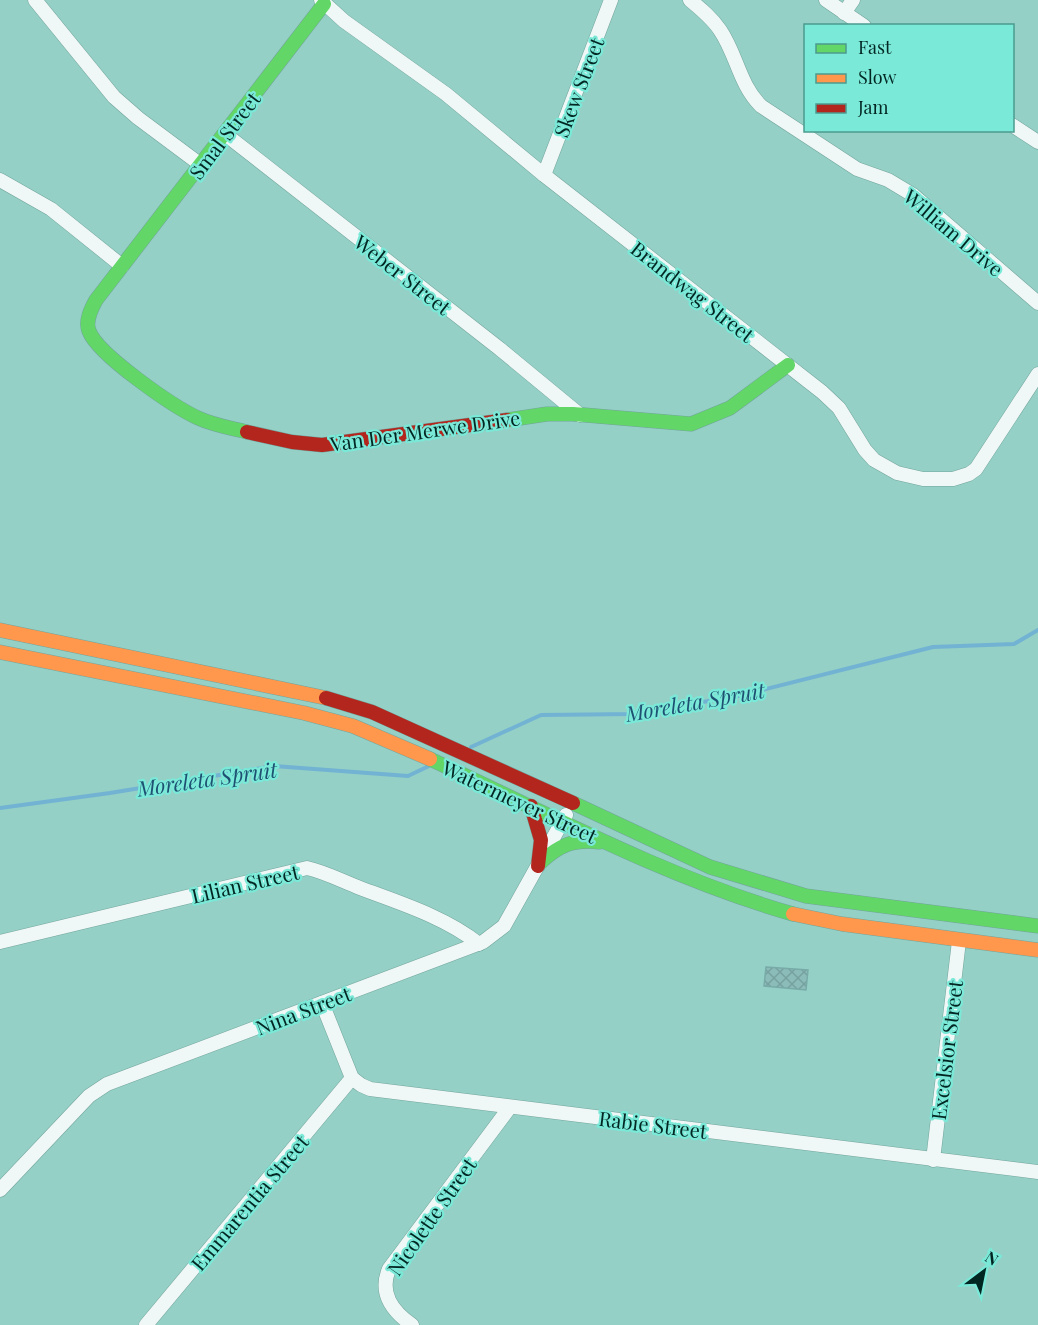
<svg xmlns="http://www.w3.org/2000/svg" width="1038" height="1325" viewBox="0 0 1038 1325" font-family="'Playfair Display',serif">
<style>
.lines{fill:none;stroke-linecap:round;stroke-linejoin:round}
.stream{stroke:#72b3d3;stroke-width:4}
.building{fill:url(#building-cross-hatch);stroke:#78aba8;stroke-width:1.5}
.street-casing{stroke:#73a59d;stroke-width:15}
.fast-casing{stroke:#73a59d;stroke-width:15}
.slow-casing{stroke:#73a59d;stroke-width:15}
.jam-casing{stroke:#73a59d;stroke-width:15}
.street{stroke:#eff8f6;stroke-width:14}
.fast{stroke:#63d668;stroke-width:14}
.slow{stroke:#ff974d;stroke-width:14}
.jam{stroke:#b3261e;stroke-width:14}
.labels{text-anchor:middle;dominant-baseline:central;stroke-width:4.5;stroke-linejoin:round;paint-order:stroke}
.street-label{font-size:20px;fill:#022622;stroke:#7be9d8}
.water-label{font-size:21px;font-style:italic;fill:#1e5072;stroke:#7be9d8}
</style>
<defs>
<pattern id="building-cross-hatch" width="8" height="8" patternUnits="userSpaceOnUse" patternTransform="scale(1.5)"><rect width="8" height="8" fill="#8bbcb9"/><path d="M0 0l8 8M0 8l8-8" fill="none" stroke="#76a19f"/></pattern>
</defs>
<rect width="100%" height="100%" fill="#94d0c6"/>
<g class="lines">
<g class="stream">
<path d="M 471,747 L 541,715 L 633,714 L 738,696 L 933,647 L 1014,644 L 1038,630"/>
<path d="M 0,808 L 110,793 L 274,766 L 408,776 L 429,766"/>
</g>
</g>
<path class="building" d="M 766,967 L 808,970 L 806,990 L 764,986 Z"/>
<g class="lines">
<g class="street-casing">
<g id="street">
<path d="M 35,0 L 114,97 L 138,118 L 201,165"/>
<path d="M 321,0 L 344,21 L 446,94 L 544,175 L 822,392 L 839,408 L 865,450 L 874,460 L 897,473 L 923,479 L 953,479 L 969,474 L 976,469 L 1038,374"/>
<path d="M 690,0 C 701,9 712,18 720,30 C 737,55 739,84 761,106 L 857,169 L 888,180 L 913,195 L 1038,303"/>
<path d="M 826,0 L 864,26"/>
<path d="M 844,13 L 853,0"/>
<path d="M 1012,125 L 1038,142"/>
<path d="M 225,134 L 500,349 L 580,415"/>
<path d="M 544,175 L 611,0"/>
<path d="M 0,180 L 51,209 L 122,266"/>
<path d="M 0,942 L 307,868 C 325,872 342,881 360,888 C 400,903 445,917 479,944"/>
<path d="M 322,1003 L 352,1078 L 361,1085 L 370,1089 L 1038,1172"/>
<path d="M 933,1160 L 959,941"/>
<path d="M 0,1190 L 89,1096 L 107,1084 L 483,942 L 504,926 L 566,815"/>
<path d="M 146,1325 L 352,1078"/>
<path d="M 412,1325 C 392,1311 379,1293 389,1269 L 510,1107"/>
</g>
</g>
<g class="fast-casing">
<g id="fast">
<path d="M 507,420 L 547,414 L 573,414 L 691,424 L 730,408 L 788,365"/>
<path d="M 247,432 C 231,428 213,425 198,418 C 174,407 98,355 89,331 C 85,321 91,309 96,300 L 324,4"/>
<path d="M 430,759 C 548,814 667,878 793,914"/>
<path d="M 573,803 L 710,867 L 806,896 L 1038,926"/>
<path d="M 541,862 C 559,845 574,839 599,842"/>
</g>
</g>
<g class="slow-casing">
<g id="slow">
<path d="M 0,630 L 326,698"/>
<path d="M 0,652 L 304,713 L 353,726 L 430,759"/>
<path d="M 793,914 L 842,924 L 1038,950"/>
</g>
</g>
<g class="jam-casing">
<g id="jam">
<path d="M 247,432 L 292,442 L 322,445 L 507,420"/>
<path d="M 326,698 L 372,712 L 573,803"/>
<path d="M 531,806 L 541,840 L 538,866"/>
</g>
</g>
<use href="#street" class="street"/>
<use href="#fast" class="fast"/>
<use href="#slow" class="slow"/>
<use href="#jam" class="jam"/>
</g>
<g class="labels">
<g class="street-label">
<text transform="translate(578 87) rotate(-69)">Skew Street</text>
<text transform="translate(224 135) rotate(-53)">Smal Street</text>
<text transform="translate(954 232) rotate(40)">William Drive</text>
<text transform="translate(403 274) rotate(38)">Weber Street</text>
<text transform="translate(693 291) rotate(38)">Brandwag Street</text>
<text transform="translate(425 430) rotate(-8)">Van Der Merwe Drive</text>
<text transform="translate(520 801) rotate(25)">Watermeyer Street</text>
<text transform="translate(245 883) rotate(-13)">Lilian Street</text>
<text transform="translate(303 1010) rotate(-21)">Nina Street</text>
<text transform="translate(946 1050) rotate(-83)">Excelsior Street</text>
<text transform="translate(653 1124) rotate(7)">Rabie Street</text>
<text transform="translate(249 1202) rotate(-50)">Emmarentia Street</text>
<text transform="translate(431 1216) rotate(-55)">Nicolette Street</text>
</g>
<g class="water-label">
<text transform="translate(695 701) rotate(-10)">Moreleta Spruit</text>
<text transform="translate(207 778) rotate(-8)">Moreleta Spruit</text>
</g>
</g>
<rect x="804" y="24" width="210" height="108" fill="#7be9d8" stroke="#4b9b8f" stroke-width="1.5"/>
<rect x="816" y="44" width="30" height="9" fill="#63d668" stroke="#4b9b8f" stroke-width="1.5"/>
<text x="858" y="54" font-size="18" fill="#022622">Fast</text>
<rect x="816" y="74" width="30" height="9" fill="#ff974d" stroke="#4b9b8f" stroke-width="1.5"/>
<text x="858" y="84" font-size="18" fill="#022622">Slow</text>
<rect x="816" y="104" width="30" height="9" fill="#b3261e" stroke="#4b9b8f" stroke-width="1.5"/>
<text x="858" y="114" font-size="18" fill="#022622">Jam</text>
<g transform="translate(984 1271) rotate(32)" stroke="#7be9d8" stroke-width="4.5" paint-order="stroke">
<path d="M0-4.5L10 22L0 15L-10 22Z" fill="#022622"/>
<text y="-9" font-size="16" font-weight="bold" text-anchor="middle" fill="#022622">N</text>
</g>
</svg>
